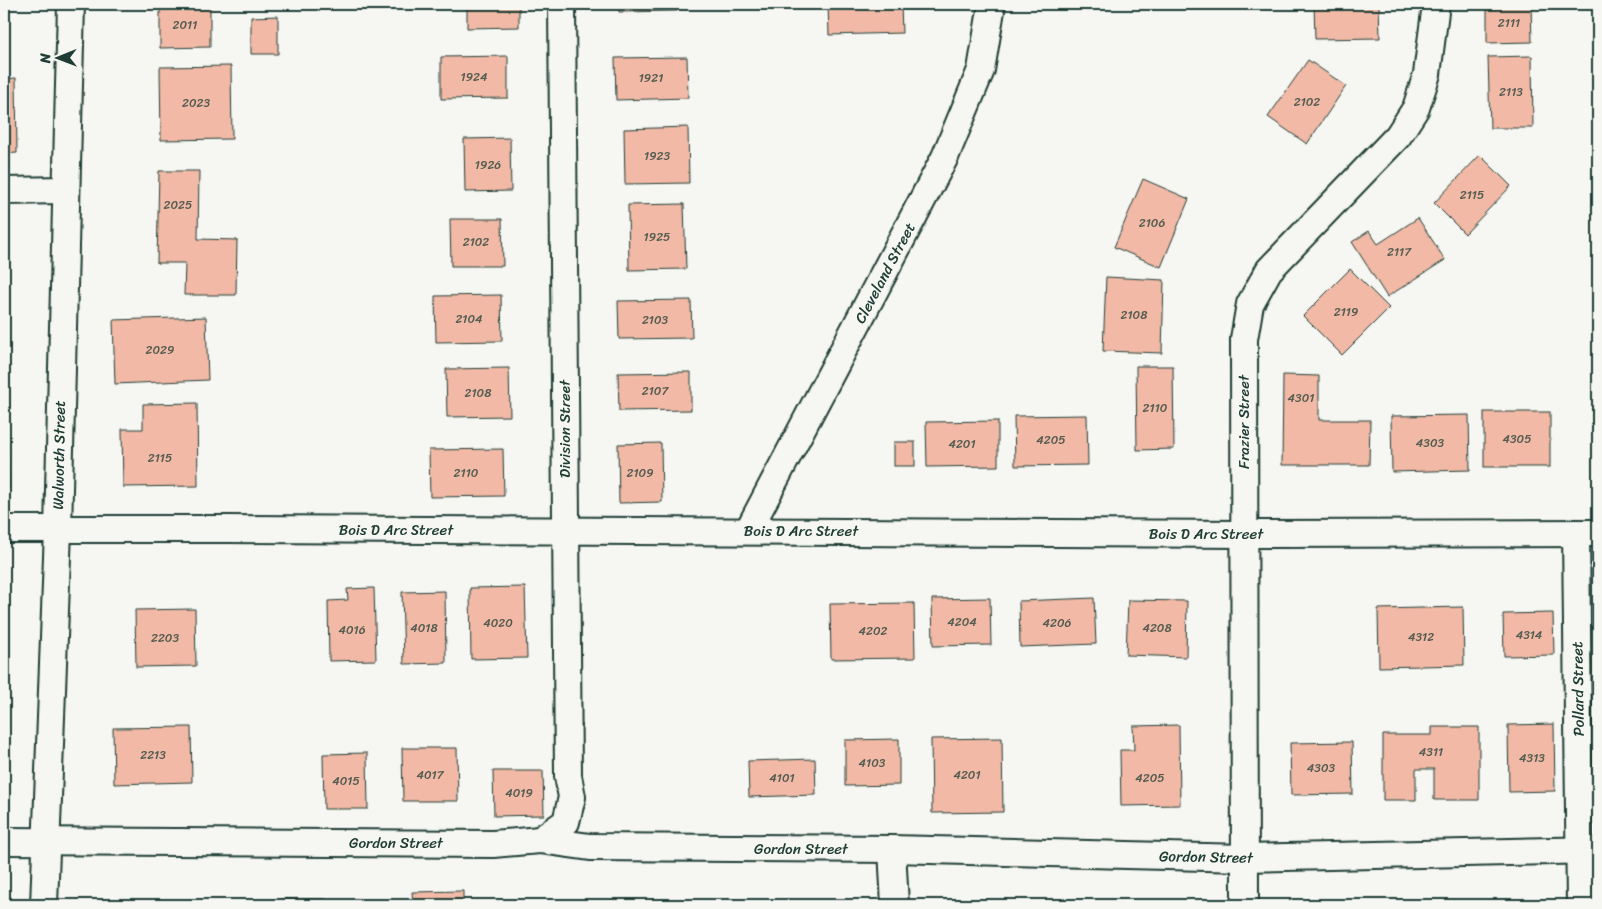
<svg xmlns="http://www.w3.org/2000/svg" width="1602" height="909" viewBox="0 0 1602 909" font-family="Sriracha,sans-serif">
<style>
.building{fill:#f1b9a6;stroke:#1f3d34}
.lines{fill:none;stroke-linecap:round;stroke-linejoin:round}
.minor-casing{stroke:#1f3d34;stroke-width:30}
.minor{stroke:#f6f6f2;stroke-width:26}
.labels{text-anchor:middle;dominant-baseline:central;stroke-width:5;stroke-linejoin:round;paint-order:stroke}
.number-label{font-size:12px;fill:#545c50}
.street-label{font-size:15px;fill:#1f3d34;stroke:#f6f6f2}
</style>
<rect width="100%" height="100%" fill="#f6f6f2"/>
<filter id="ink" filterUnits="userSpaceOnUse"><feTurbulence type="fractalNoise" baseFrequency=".02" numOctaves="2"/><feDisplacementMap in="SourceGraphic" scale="10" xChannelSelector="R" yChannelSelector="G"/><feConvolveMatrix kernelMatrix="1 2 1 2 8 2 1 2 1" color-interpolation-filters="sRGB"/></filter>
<g filter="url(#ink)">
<g class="building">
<path d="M 160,4 L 210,4 L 210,47 L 160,48 Z"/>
<path d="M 467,4 L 519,4 L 519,27 L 467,28 Z"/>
<path d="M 619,4 L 677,4 L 677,11 L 619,12 Z"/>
<path d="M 828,4 L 901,4 L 902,33 L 829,35 Z"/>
<path d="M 1314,4 L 1379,4 L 1380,38 L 1315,39 Z"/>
<path d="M 1487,4 L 1531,4 L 1532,42 L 1487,43 Z"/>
<path d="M 278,16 L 278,54 L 251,54 L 251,17 Z"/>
<path d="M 508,56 L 508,98 L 441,99 L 441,57 Z"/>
<path d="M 1532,56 L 1533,128 L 1490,128 L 1488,57 Z"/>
<path d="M 687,57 L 688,98 L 616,100 L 615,58 Z"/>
<path d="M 1308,60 L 1346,86 L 1307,144 L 1268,117 Z"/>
<path d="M 231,66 L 232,139 L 161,140 L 160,67 Z"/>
<path d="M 16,78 L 17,153 L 4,154 L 4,79 Z"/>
<path d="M 688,127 L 689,183 L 625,184 L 624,129 Z"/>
<path d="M 510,138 L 511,191 L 465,192 L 464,139 Z"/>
<path d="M 1480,155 L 1511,186 L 1465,234 L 1434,203 Z"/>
<path d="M 159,171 L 199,171 L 198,239 L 237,240 L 236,295 L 184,295 L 185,263 L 157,263 Z"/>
<path d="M 1143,179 L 1189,199 L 1161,267 L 1114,247 Z"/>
<path d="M 684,204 L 686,269 L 629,270 L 628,205 Z"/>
<path d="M 1418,218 L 1445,260 L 1387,297 L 1352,242 L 1369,231 L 1378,244 Z"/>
<path d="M 450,219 L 502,219 L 503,266 L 451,266 Z"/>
<path d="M 1350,269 L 1389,308 L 1342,355 L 1303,316 Z"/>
<path d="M 1106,277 L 1164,280 L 1162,353 L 1103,351 Z"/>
<path d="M 501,295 L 502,341 L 436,342 L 435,296 Z"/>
<path d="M 691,300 L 692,338 L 619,339 L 618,301 Z"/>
<path d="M 206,317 L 208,380 L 115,384 L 113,320 Z"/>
<path d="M 1136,366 L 1173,366 L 1174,449 L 1137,450 Z"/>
<path d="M 509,368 L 510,416 L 447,417 L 446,369 Z"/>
<path d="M 691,372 L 691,410 L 619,411 L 618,373 Z"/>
<path d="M 1283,375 L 1319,376 L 1319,420 L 1370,420 L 1369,465 L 1282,465 Z"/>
<path d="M 197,403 L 198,486 L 123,487 L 122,429 L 143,429 L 143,404 Z"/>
<rect x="1484" y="412" width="66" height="55"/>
<path d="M 1087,415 L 1088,465 L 1015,466 L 1014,416 Z"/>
<path d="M 1469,415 L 1470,470 L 1392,472 L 1391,416 Z"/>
<path d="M 4,419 L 7,419 L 9,488 L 4,488 Z"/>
<path d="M 998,421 L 998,466 L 927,467 L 926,422 Z"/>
<rect x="894" y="442" width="21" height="24"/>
<path d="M 661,443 L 662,502 L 619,503 L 618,444 Z"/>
<path d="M 503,449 L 504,496 L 430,497 L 429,450 Z"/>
<path d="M 525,587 L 527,658 L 471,659 L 470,588 Z"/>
<path d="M 374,588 L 376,660 L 329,661 L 328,601 L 348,600 L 347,589 Z"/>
<path d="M 445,591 L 446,663 L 404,664 L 402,592 Z"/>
<path d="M 990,598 L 991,645 L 933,646 L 932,599 Z"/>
<path d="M 1094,598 L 1096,644 L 1020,647 L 1019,601 Z"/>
<path d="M 1128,600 L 1187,601 L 1186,657 L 1126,655 Z"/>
<path d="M 914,603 L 915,658 L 831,659 L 830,604 Z"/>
<path d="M 1463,607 L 1464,665 L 1379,667 L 1378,609 Z"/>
<path d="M 195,609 L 196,666 L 136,667 L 135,610 Z"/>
<path d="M 1553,613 L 1554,655 L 1504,656 L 1503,614 Z"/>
<path d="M 1554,724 L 1555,791 L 1509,792 L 1508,725 Z"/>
<path d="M 1179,725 L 1180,805 L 1121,806 L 1120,750 L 1134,750 L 1133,726 Z"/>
<path d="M 191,727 L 192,782 L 114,784 L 113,728 Z"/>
<path d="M 1432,727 L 1479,727 L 1479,800 L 1434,800 L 1434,769 L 1416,769 L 1416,800 L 1383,800 L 1383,735 L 1432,735 Z"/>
<path d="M 1002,738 L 1003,812 L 932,813 L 931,739 Z"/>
<path d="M 899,739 L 899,785 L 845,786 L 845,740 Z"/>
<path d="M 1352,742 L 1353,794 L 1291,795 L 1290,743 Z"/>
<path d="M 402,748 L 457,748 L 458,801 L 403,801 Z"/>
<path d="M 367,753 L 368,809 L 324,809 L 323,754 Z"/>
<path d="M 815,759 L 816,795 L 749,797 L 748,761 Z"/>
<path d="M 493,771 L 543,771 L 544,815 L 494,816 Z"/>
<path d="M 463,891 L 463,905 L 413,905 L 412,892 Z"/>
<rect x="282" y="899" width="43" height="6"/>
<rect x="353" y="900" width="16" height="5"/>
</g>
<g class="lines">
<g class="minor-casing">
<g id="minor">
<path d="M 4,191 L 65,190"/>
<path d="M 4,529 L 228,529 L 1245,534 L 1598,533"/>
<path d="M 748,531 L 945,157 L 981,70 L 992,4"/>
<path d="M 1576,533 L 1580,905"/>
<path d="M 540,840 L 566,822 L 572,797 L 568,776 L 562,4"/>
<path d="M 4,841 L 493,844 L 540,840 L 590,847 L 892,849 L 1244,858 L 1598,850"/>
<path d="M 892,849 L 895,905"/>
<path d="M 44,905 L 58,530 L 71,4"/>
<path d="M 1245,905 L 1244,339 L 1250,304 L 1269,270 L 1398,136 L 1416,108 L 1427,74 L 1436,4"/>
</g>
</g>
<use href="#minor" class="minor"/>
</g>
</g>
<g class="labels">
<g class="number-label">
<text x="1509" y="23">2111</text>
<text x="185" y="25">2011</text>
<text x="474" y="77">1924</text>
<text x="651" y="78">1921</text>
<text x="1511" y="92">2113</text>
<text x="1307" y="102">2102</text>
<text x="196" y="103">2023</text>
<text x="657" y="156">1923</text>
<text x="488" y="165">1926</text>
<text x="1472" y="195">2115</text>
<text x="178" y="205">2025</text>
<text x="1152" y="223">2106</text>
<text x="657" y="237">1925</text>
<text x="476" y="242">2102</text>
<text x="1399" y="252">2117</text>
<text x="1346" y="312">2119</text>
<text x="1134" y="315">2108</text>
<text x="469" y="319">2104</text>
<text x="655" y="320">2103</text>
<text x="160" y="350">2029</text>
<text x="655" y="391">2107</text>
<text x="478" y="393">2108</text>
<text x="1301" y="398">4301</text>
<text x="1155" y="408">2110</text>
<text x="1517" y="439">4305</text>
<text x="1051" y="440">4205</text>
<text x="1430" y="443">4303</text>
<text x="962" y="444">4201</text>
<text x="160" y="458">2115</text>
<text x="466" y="473">2110</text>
<text x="640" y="473">2109</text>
<text x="962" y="622">4204</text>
<text x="498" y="623">4020</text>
<text x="1057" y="623">4206</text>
<text x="424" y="628">4018</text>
<text x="1157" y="628">4208</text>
<text x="352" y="630">4016</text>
<text x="873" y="631">4202</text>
<text x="1529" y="635">4314</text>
<text x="1421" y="637">4312</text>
<text x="165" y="638">2203</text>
<text x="1431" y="752">4311</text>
<text x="153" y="755">2213</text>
<text x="1532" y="758">4313</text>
<text x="872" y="763">4103</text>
<text x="1321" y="768">4303</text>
<text x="430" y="775">4017</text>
<text x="967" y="775">4201</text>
<text x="782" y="778">4101</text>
<text x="1150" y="778">4205</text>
<text x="346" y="781">4015</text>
<text x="519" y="793">4019</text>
</g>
<g class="street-label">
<text transform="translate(885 273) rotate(-62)">Cleveland Street</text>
<text transform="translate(1244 422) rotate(-90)">Frazier Street</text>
<text transform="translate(565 429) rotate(-90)">Division Street</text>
<text transform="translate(59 455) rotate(-89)">Walworth Street</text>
<text x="396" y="530">Bois D Arc Street</text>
<text x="801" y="531">Bois D Arc Street</text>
<text x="1206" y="534">Bois D Arc Street</text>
<text transform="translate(1578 689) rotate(-91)">Pollard Street</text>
<text x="396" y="843">Gordon Street</text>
<text x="801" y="849">Gordon Street</text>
<text transform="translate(1206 857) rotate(1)">Gordon Street</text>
</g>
</g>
<rect width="1602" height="909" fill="none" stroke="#f6f6f2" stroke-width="20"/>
<rect x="10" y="10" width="1582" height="889" fill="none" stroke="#1f3d34" stroke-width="2" filter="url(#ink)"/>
<g transform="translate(58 58) rotate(269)" stroke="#f6f6f2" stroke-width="4" paint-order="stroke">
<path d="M0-4L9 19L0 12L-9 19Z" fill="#1f3d34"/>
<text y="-8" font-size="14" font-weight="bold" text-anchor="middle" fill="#1f3d34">N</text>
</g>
</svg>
